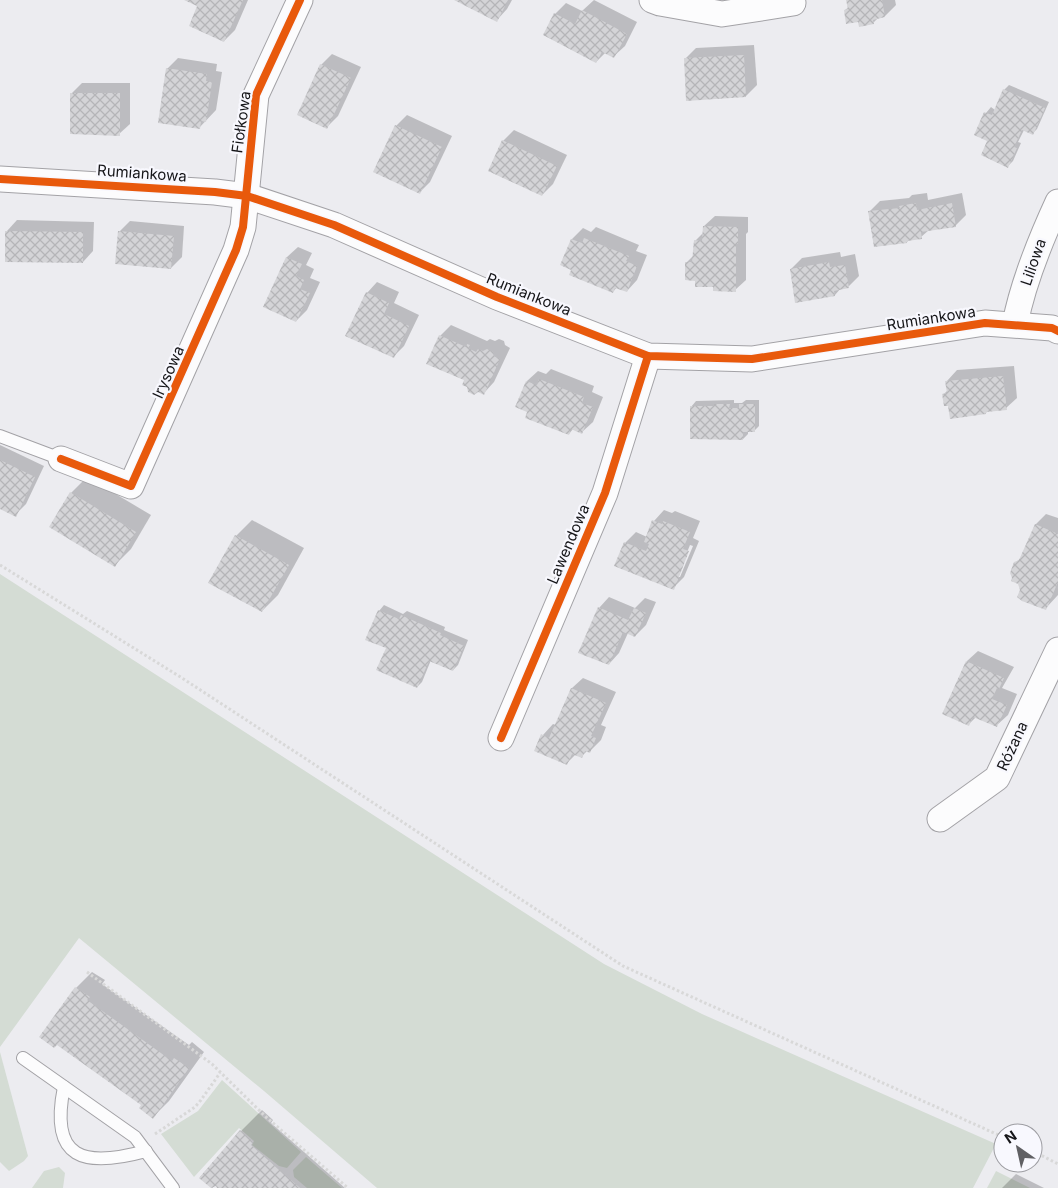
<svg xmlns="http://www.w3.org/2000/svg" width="1058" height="1188" viewBox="0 0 1058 1188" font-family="Inter,sans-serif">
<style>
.green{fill:#d4dcd4}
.shadow{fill:#0003;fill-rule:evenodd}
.building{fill:url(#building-cross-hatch)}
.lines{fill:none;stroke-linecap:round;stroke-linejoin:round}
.service-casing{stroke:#a3a2a6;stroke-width:14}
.minor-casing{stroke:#a3a2a6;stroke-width:27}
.path{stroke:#d8d8d8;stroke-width:3;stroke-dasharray:2.5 2.5;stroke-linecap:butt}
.service{stroke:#fcfcfd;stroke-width:12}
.minor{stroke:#fcfcfd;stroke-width:25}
.cycleway-casing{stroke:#f8f8fe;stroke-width:11}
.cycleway{stroke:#e8590c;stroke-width:8}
.labels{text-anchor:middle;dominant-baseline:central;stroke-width:4.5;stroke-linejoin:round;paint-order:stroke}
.street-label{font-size:15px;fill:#151518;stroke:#f8f8fe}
</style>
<defs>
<pattern id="building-cross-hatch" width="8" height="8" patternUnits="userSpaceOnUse" patternTransform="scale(1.25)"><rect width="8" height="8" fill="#d4d4d7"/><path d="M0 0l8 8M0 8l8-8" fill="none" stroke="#b5b5b8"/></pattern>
</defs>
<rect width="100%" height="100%" fill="#ececf0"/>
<g class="green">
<path d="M 0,574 L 604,964 L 702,1014 L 996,1144 L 973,1188 L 377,1188 L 264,1091 L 79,938 L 0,1047 Z"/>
<path d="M 0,1052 L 28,1156 L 24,1161 L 9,1171 L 0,1162 Z"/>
<path d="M 222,1080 L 301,1152 L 287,1168 L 279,1166 L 252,1145 L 254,1141 L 239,1128 L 194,1177 L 161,1134 L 198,1111 Z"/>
<path d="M 306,1157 L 342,1188 L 307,1188 L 294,1177 L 293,1170 Z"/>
<path d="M 59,1167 L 65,1173 L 63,1188 L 32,1188 L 44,1171 Z"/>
<path d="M 996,1171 L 1030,1188 L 987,1188 Z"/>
</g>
<g class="shadow">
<path d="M 187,0 L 248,0 L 235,30 L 224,41 L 199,6 Z"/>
<path d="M 457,0 L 512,0 L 507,9 L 497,20 Z"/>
<path d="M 594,0 L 637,22 L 625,46 L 614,56 L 606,52 L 596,62 L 555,14 L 566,3 L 582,11 Z"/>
<path d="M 847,0 L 895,0 L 896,5 L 885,16 L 879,17 L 873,23 L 859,21 L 845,10 L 849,7 Z"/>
<path d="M 754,45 L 757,85 L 746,96 L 685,59 L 696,48 Z"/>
<path d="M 332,54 L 361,67 L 338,116 L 327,127 L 298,114 L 321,65 Z"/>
<path d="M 178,58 L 217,64 L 216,71 L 222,72 L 216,110 L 199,128 L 167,69 Z"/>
<path d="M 82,83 L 130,83 L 130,124 L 119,134 L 71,94 Z"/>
<path d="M 1009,85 L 1049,102 L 1037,129 L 1032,134 L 1024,130 L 1018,142 L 1021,143 L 1013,161 L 1008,166 L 989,141 L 976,135 L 986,113 L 991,107 L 995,110 L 1004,90 Z"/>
<path d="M 407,115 L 452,136 L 430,182 L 420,192 L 396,126 Z"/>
<path d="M 514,130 L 567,155 L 553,184 L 542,195 L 503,141 Z"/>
<path d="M 927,193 L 928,200 L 962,193 L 966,215 L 955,226 L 929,230 L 921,237 L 909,240 L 907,242 L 869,212 L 880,201 L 909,198 L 912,195 Z"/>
<path d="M 715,216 L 748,217 L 748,232 L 746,234 L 746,280 L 735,290 L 714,286 L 696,280 L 687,262 L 694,255 L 695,241 L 704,232 L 704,226 Z"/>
<path d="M 17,220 L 94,222 L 93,251 L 83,262 L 7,231 Z"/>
<path d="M 130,221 L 184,226 L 182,257 L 171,268 L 119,232 Z"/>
<path d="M 596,227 L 639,245 L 636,251 L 647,255 L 637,280 L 627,291 L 617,287 L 613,292 L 573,269 L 572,239 L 583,228 L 591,232 Z"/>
<path d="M 298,247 L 312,253 L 306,265 L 314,269 L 310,278 L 320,282 L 307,310 L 296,321 L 287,257 Z"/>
<path d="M 840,252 L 841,257 L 855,254 L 859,276 L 848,287 L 841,288 L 835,295 L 791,269 L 802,258 Z"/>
<path d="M 377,282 L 399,292 L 394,303 L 419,315 L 404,346 L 393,357 L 367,293 Z"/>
<path d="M 451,325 L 487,341 L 490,339 L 495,341 L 499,339 L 504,341 L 505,345 L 510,348 L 494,382 L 484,393 L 466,379 L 440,336 Z"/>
<path d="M 1014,366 L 1017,398 L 1006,408 L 988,410 L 986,413 L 949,405 L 944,394 L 948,390 L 947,381 L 957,370 Z"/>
<path d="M 551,369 L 594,386 L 592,392 L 603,397 L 593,422 L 582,432 L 573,429 L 569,434 L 528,411 L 527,381 L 538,371 L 546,374 Z"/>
<path d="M 734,400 L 734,403 L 742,403 L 746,400 L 759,400 L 759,426 L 754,431 L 748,431 L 748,434 L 743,439 L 691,407 L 696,401 Z"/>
<path d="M 0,445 L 44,466 L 26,504 L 15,515 L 0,508 Z"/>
<path d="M 87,477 L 151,515 L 131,549 L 115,565 L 71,493 Z"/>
<path d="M 664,510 L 672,513 L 675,511 L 700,521 L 693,538 L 699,541 L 684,577 L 673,588 L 625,543 L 636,532 L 647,537 L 654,521 ZM 690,545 L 693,546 L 680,577 L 677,577 Z"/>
<path d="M 1046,514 L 1058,518 L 1058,595 L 1046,608 L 1022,590 L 1019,583 L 1015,563 L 1022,557 L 1036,524 Z"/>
<path d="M 252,520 L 304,548 L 278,595 L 262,611 L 236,536 Z"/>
<path d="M 609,597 L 635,608 L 645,598 L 656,602 L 646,625 L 635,636 L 628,633 L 619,653 L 609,664 L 599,608 Z"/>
<path d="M 384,605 L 403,614 L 407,611 L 445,627 L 444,630 L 468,640 L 458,665 L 453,670 L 431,660 L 422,682 L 417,687 L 387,648 L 379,611 Z"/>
<path d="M 978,651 L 1014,667 L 1002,688 L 1017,694 L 1008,715 L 997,725 L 976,717 L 969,724 L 967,661 Z"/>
<path d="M 583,678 L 616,692 L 601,725 L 606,727 L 601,740 L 590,751 L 588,750 L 581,757 L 576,754 L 566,764 L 543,735 L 553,724 L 556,725 L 572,688 Z"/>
<path d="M 92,972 L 105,980 L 102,984 L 189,1045 L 192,1042 L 204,1052 L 169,1101 L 153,1117 L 143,1105 L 76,988 Z"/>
<path d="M 262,1110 L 273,1120 L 271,1123 L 345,1188 L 219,1188 L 216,1185 L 212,1188 L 200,1177 L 241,1131 Z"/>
<path d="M 1016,1174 L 1044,1188 L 1002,1188 Z"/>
</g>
<g class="building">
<path d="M 184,0 L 243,0 L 224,42 L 189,26 L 197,6 Z"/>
<path d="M 454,0 L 508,0 L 497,22 Z"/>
<path d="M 846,0 L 882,0 L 885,17 L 873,20 L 874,24 L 859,27 L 858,22 L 846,24 L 844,10 L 848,9 Z"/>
<path d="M 582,10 L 627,34 L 614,58 L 602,52 L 596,63 L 543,35 L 554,13 L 575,24 Z"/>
<path d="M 744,55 L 746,97 L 686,101 L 684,58 Z"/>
<path d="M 320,64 L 351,78 L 327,129 L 297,115 Z"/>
<path d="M 166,68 L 207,74 L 206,81 L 212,82 L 206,122 L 201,121 L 200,129 L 158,123 Z"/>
<path d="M 1003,89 L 1045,108 L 1033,135 L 1022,130 L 1014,147 L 1017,148 L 1008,168 L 981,155 L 987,141 L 974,135 L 984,112 L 992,115 Z"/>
<path d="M 70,93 L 120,93 L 120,136 L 70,134 Z"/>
<path d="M 395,125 L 442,147 L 420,194 L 373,172 Z"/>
<path d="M 502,140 L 557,166 L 542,196 L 488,171 Z"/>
<path d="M 916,203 L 917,210 L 952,203 L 956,227 L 921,232 L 922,239 L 907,241 L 907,243 L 874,247 L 868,211 L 900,208 L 899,206 Z"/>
<path d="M 703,226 L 738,227 L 738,244 L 736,244 L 736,292 L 713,291 L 713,287 L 695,287 L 695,281 L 685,280 L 685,262 L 692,262 L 694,240 L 702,241 Z"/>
<path d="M 5,231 L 83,232 L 83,263 L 5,262 Z"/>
<path d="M 118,231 L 174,236 L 171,269 L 115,264 Z"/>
<path d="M 584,238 L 629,256 L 626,261 L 637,266 L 627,292 L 615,288 L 613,293 L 569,275 L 571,270 L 560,265 L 571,239 L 582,243 Z"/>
<path d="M 286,257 L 302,264 L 296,276 L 304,280 L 300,289 L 310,293 L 296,322 L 263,307 Z"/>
<path d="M 829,262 L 830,267 L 845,265 L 849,288 L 834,291 L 835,296 L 795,303 L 790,269 Z"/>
<path d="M 366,292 L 389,303 L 384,314 L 409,326 L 394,358 L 345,336 Z"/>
<path d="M 439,335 L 466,347 L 467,344 L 470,345 L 468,348 L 476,352 L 478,349 L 483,351 L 487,349 L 493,352 L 494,356 L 500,359 L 484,395 L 478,392 L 474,395 L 468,392 L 467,387 L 462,385 L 464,380 L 426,364 Z"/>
<path d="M 1003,376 L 1007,410 L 986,412 L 986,414 L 950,419 L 948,406 L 944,406 L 942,394 L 947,393 L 945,381 Z"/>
<path d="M 539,379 L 584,397 L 582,403 L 593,407 L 582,434 L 571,429 L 569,435 L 525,418 L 527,412 L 515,407 L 526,381 L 537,385 Z"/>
<path d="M 714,404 L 730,404 L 729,408 L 739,408 L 739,404 L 755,404 L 755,432 L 743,432 L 743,440 L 690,439 L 690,406 L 714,406 Z"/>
<path d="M 0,460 L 35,477 L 16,517 L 0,509 Z"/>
<path d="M 70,492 L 136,532 L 115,567 L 49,527 Z"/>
<path d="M 652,520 L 662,524 L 663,521 L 690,532 L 683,549 L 689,551 L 674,590 L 614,566 L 624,542 L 646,551 L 649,544 L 644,542 Z"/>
<path d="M 1035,524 L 1058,534 L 1058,582 L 1046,610 L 1022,601 L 1017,597 L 1020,590 L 1018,584 L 1011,581 L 1012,578 L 1010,573 L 1014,562 L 1019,560 Z"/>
<path d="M 235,535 L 289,565 L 262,612 L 208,583 Z"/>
<path d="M 598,607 L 628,620 L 634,608 L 646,613 L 635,637 L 623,632 L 609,665 L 578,653 Z"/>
<path d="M 378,610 L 399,619 L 401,615 L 441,633 L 440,635 L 464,646 L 453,671 L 429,661 L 417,688 L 376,670 L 386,648 L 365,640 Z"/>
<path d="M 966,661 L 1004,678 L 999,689 L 997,688 L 992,699 L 1007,705 L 997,727 L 973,717 L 969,726 L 942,714 Z"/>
<path d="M 571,688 L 606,703 L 591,736 L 596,738 L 590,753 L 585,751 L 582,758 L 572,754 L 567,765 L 534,751 L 541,734 L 549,738 Z"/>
<path d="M 75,987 L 90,997 L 87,1000 L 172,1061 L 174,1058 L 189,1068 L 153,1119 L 139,1108 L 141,1105 L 57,1045 L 54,1048 L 39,1037 Z"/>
<path d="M 240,1130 L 253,1142 L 251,1145 L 300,1188 L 217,1188 L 216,1186 L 211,1188 L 199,1178 Z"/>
</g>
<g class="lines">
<g class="service-casing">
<g id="service">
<path d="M 0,436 L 61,459"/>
<path d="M 23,1058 L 135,1137 L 173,1188"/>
<path d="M 64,1087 C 49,1160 84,1168 146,1151"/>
</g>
</g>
<g class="minor-casing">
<g id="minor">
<path d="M 652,0 L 660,3 L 722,14 L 793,3"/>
<path d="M 0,179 L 215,192 L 247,196 L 334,225 L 497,297 L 648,356 L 752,359 L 985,323 L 1052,328 L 1058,331"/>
<path d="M 1015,324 C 1023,282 1040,241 1058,202"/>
<path d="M 61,459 L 131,486 L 236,250 L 243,227 L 256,95 L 300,0"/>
<path d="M 501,738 L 605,493 L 648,356"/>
<path d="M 940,819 L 997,778 L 1058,650"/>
</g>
</g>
<g class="path">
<path d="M 0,565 L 182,678 L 623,966 L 1003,1137"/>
<path d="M 87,972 L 212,1064 L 266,1117 L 348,1188"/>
<path d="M 155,1134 L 195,1107 L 201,1100 L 220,1073"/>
<path d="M 1033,1151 L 1058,1164"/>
</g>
<use href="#service" class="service"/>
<use href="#minor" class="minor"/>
<g class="cycleway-casing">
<g id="cycleway">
<path d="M 0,179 L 215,192 L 247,196 L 334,225 L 497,297 L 648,356 L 752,359 L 985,323 L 1052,328 L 1058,331"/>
<path d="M 61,459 L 131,486 L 236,250 L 243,227 L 256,95 L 300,0"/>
<path d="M 501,738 L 605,493 L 648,356"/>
</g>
</g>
<use href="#cycleway" class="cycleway"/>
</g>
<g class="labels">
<g class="street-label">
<text transform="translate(241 122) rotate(-82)">Fiołkowa</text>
<text transform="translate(142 173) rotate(4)">Rumiankowa</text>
<text transform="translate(1033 262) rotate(-71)">Liliowa</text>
<text transform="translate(529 294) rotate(22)">Rumiankowa</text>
<text transform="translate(931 318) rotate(-9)">Rumiankowa</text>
<text transform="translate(168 372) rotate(-66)">Irysowa</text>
<text transform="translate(568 544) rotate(-67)">Lawendowa</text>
<text transform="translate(1012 746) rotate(-65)">Różana</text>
</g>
</g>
<g transform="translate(1018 1148) rotate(326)"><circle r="24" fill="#f8f8fe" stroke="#9d9da2"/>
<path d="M0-4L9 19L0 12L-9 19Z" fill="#606064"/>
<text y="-8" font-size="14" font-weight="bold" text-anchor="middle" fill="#151518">N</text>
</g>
</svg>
